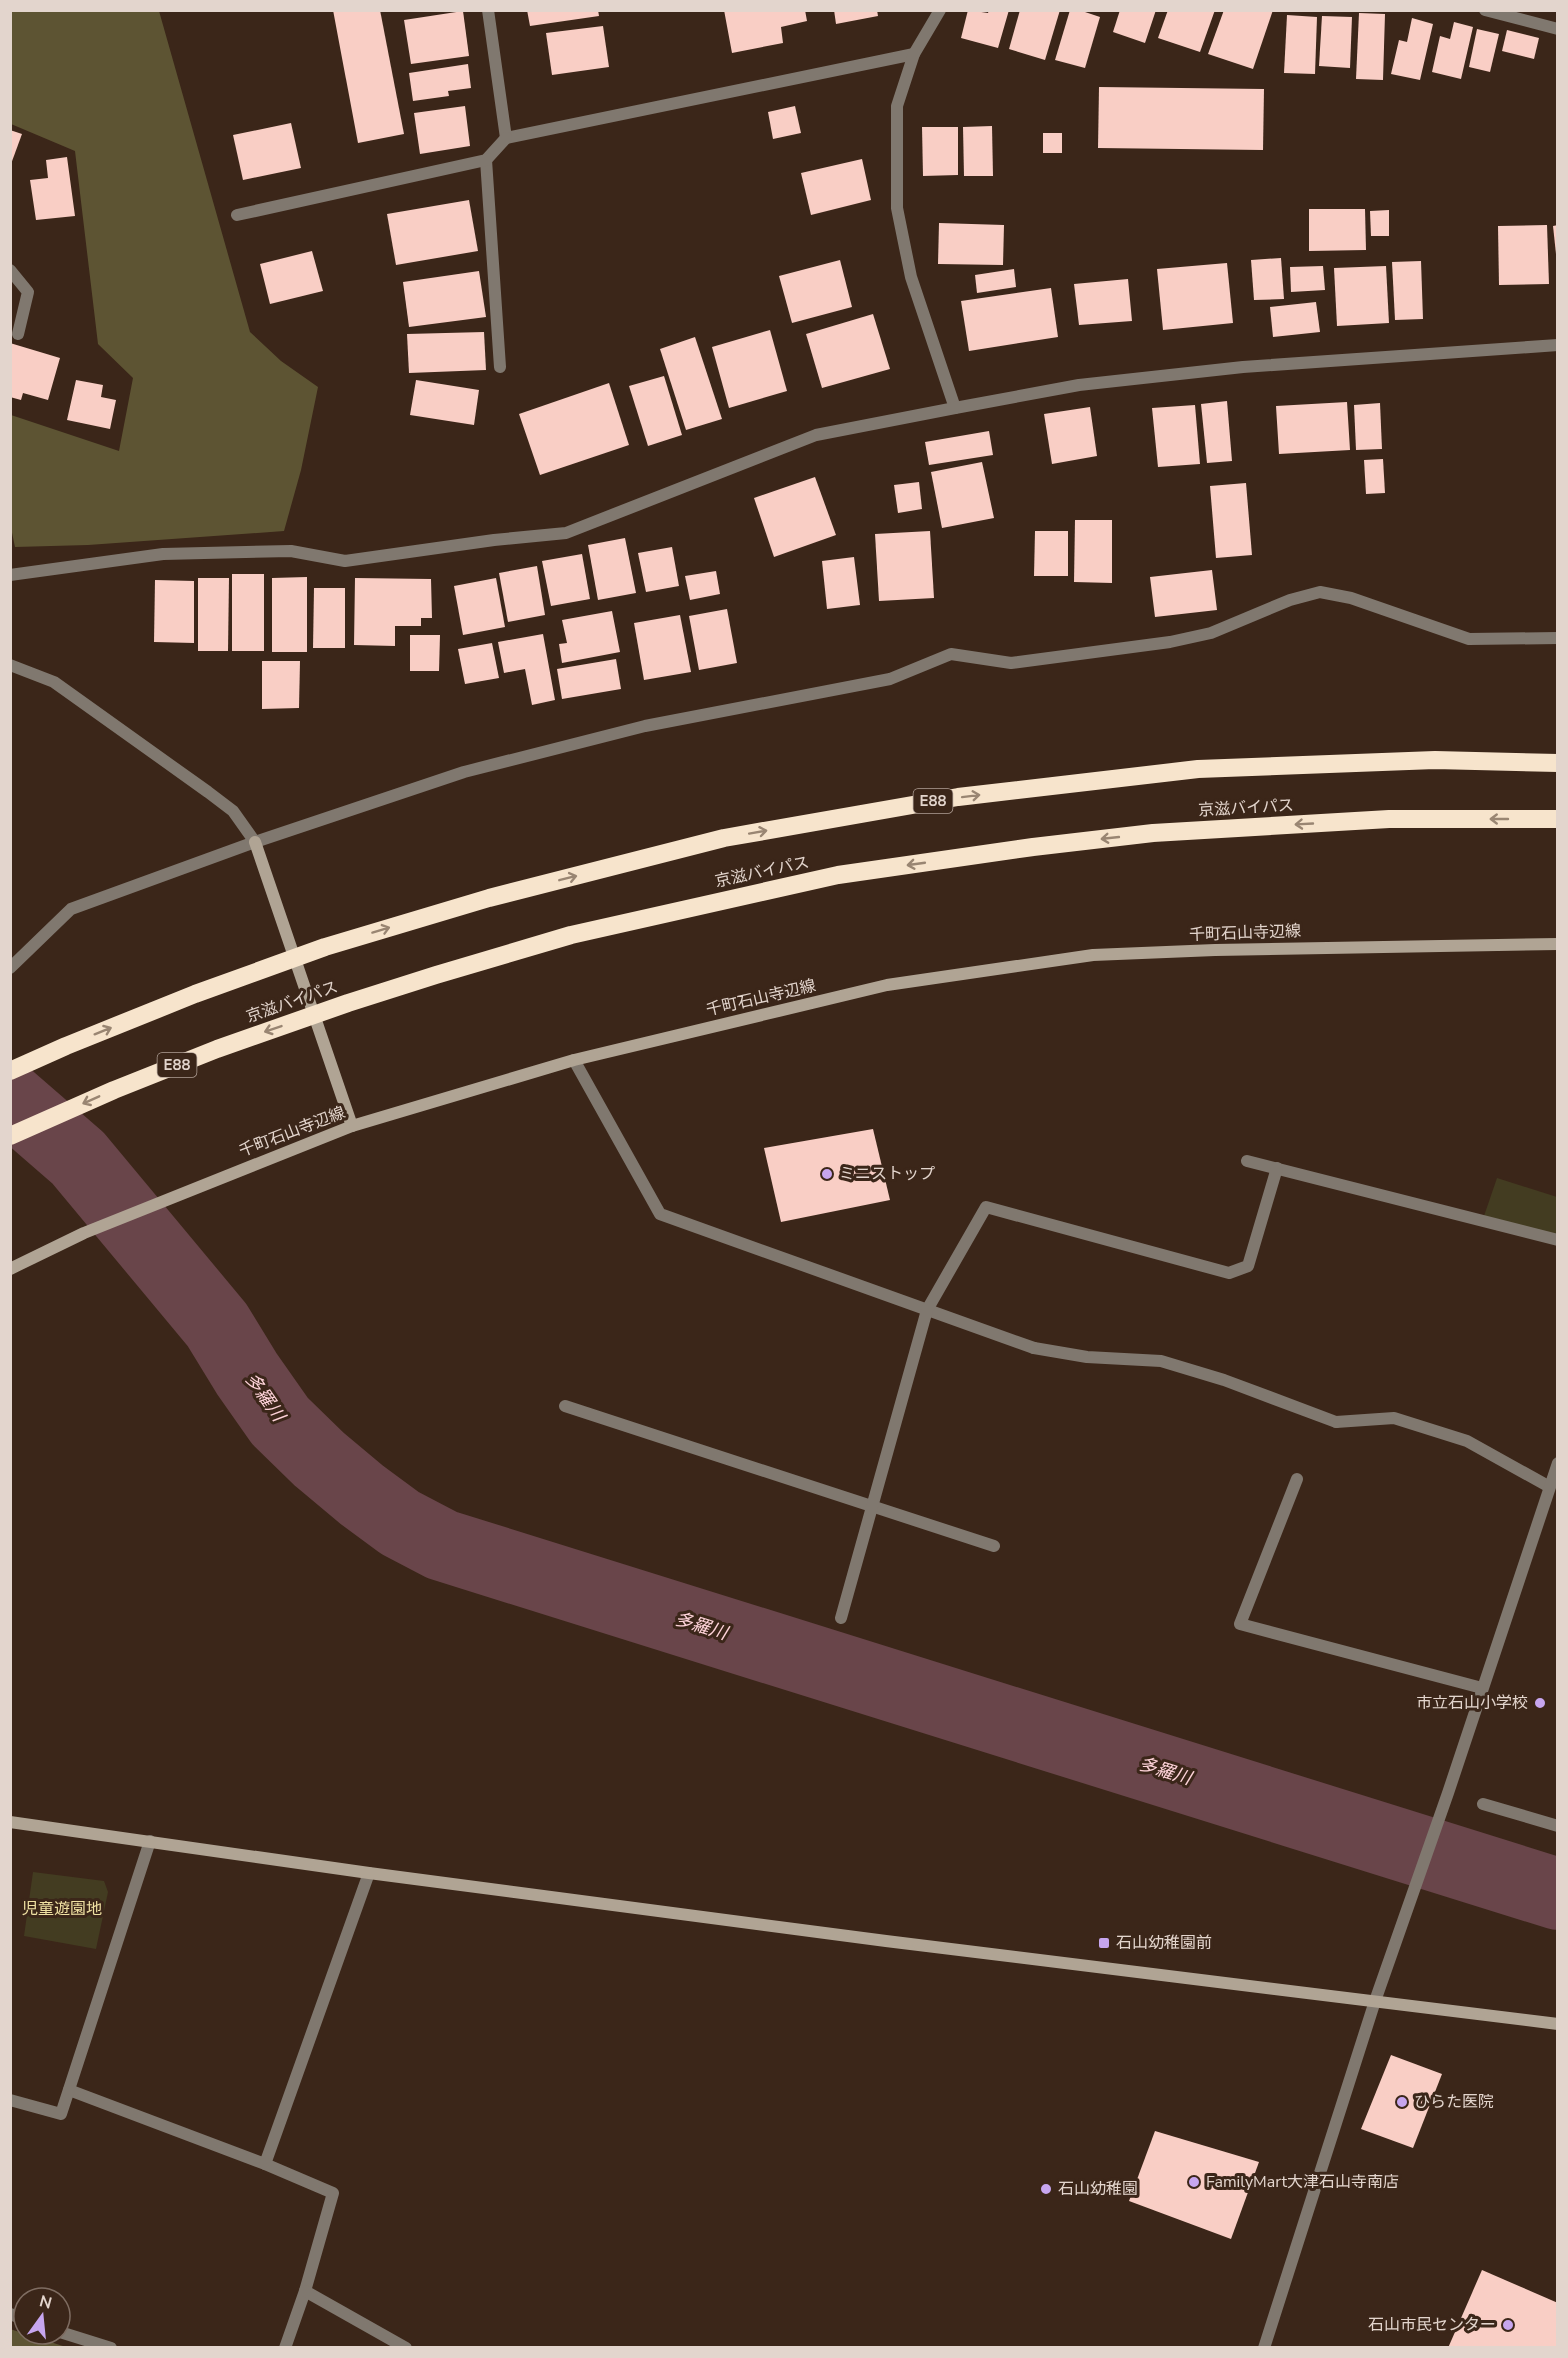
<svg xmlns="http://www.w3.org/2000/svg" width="1568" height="2358" viewBox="0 0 1568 2358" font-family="'Nunito Sans','Noto Sans JP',sans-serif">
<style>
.green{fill:#433c21}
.forest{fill:#5d5433}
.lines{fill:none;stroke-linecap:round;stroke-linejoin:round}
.river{stroke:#69454a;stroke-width:72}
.building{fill:#f9cec5}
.lane{stroke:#80786f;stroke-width:12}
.street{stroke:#80786f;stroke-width:12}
.secondary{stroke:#b0a494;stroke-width:12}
.highway{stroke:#f7e4cc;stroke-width:18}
.oneway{stroke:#998572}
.poi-dot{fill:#c7a6ef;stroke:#3b2619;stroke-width:2}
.labels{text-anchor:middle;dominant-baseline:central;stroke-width:6;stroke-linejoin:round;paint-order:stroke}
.shield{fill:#3b2619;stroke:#b1a097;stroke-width:1.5}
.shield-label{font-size:15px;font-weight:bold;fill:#e3d5cd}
.street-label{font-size:16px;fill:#e3d5cd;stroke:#3b2619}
.poi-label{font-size:16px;fill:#e3d5cd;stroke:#3b2619;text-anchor:start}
.park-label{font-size:16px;fill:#f0e1a3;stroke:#3b2619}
.water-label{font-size:18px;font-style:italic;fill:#fed3d9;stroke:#3b2619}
</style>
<rect width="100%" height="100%" fill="#3b2619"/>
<g class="green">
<path d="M 1497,1178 L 1557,1197 L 1557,1235 L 1484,1216 Z"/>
<path d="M 33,1872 L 104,1881 L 108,1892 L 96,1949 L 24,1936 Z"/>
</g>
<g class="forest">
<path d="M 11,10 L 159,11 L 250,332 L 281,361 L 318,387 L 301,470 L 284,531 L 88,545 L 15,547 L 10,523 L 11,415 L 119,451 L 133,378 L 98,344 L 75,151 L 11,124 Z"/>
<path d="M 10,2329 L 66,2347 L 11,2347 Z"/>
</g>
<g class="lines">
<path class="river" d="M 10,1099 L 78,1158 L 217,1325 L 247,1374 L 280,1421 L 319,1459 L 362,1495 L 400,1523 L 442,1545 L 1558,1894"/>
</g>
<g class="building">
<path d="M 333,10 L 380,10 L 404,134 L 358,143 Z"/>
<path d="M 527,10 L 598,10 L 599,16 L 530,26 Z"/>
<path d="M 724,10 L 805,10 L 807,21 L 781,27 L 783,43 L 732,53 Z"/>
<path d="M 834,10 L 877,10 L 878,16 L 836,24 Z"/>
<path d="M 968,10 L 988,13 L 989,10 L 1009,10 L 998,48 L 961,38 Z"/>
<path d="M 1020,10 L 1060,10 L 1045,60 L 1009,49 Z"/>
<path d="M 1070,10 L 1079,10 L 1100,17 L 1085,68 L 1055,60 Z"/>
<path d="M 1120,10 L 1156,10 L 1145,43 L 1113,32 Z"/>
<path d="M 1168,10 L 1215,10 L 1200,52 L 1158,38 Z"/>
<path d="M 1224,10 L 1273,10 L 1253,69 L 1208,54 Z"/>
<path d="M 463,11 L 469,56 L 411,64 L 404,20 Z"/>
<path d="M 1359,13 L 1385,14 L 1383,80 L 1356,79 Z"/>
<path d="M 1287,15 L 1317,17 L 1315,74 L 1284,73 Z"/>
<path d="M 1322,16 L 1352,17 L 1350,68 L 1319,66 Z"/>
<path d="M 1412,18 L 1433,24 L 1420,80 L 1391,74 L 1399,40 L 1407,42 Z"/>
<path d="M 1454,22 L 1473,27 L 1461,79 L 1432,72 L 1440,36 L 1450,39 Z"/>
<path d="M 603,26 L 609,67 L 552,75 L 546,33 Z"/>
<path d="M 1477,29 L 1499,34 L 1490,72 L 1469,67 Z"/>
<path d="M 1507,30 L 1539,38 L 1534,59 L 1502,51 Z"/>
<path d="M 468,64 L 471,88 L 448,91 L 449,96 L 413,101 L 409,73 Z"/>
<path d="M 1099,87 L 1264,89 L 1263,150 L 1098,148 Z"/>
<path d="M 465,106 L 470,146 L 420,154 L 414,113 Z"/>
<path d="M 795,106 L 801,133 L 773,139 L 768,112 Z"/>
<path d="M 291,123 L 301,168 L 243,180 L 233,135 Z"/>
<path d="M 992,126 L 993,176 L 964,176 L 963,127 Z"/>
<path d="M 922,127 L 958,127 L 958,175 L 923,176 Z"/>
<path d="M 10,130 L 22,134 L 11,164 L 10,164 Z"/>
<rect x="1043" y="133" width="19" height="20"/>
<path d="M 67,157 L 75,216 L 36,220 L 30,180 L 48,178 L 46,160 Z"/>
<path d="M 862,159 L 871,200 L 811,215 L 801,173 Z"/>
<path d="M 469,200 L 478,251 L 396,265 L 387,214 Z"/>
<path d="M 1309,209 L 1365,209 L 1366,250 L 1309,251 Z"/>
<path d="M 1389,210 L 1389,236 L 1371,236 L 1370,211 Z"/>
<path d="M 939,223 L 1004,225 L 1003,265 L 938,264 Z"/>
<path d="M 1547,225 L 1549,284 L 1499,285 L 1498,226 Z"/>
<path d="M 1558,225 L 1558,253 L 1556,254 L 1553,226 Z"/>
<path d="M 312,251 L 323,291 L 270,304 L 260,264 Z"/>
<path d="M 1281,258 L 1284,299 L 1254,300 L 1251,260 Z"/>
<path d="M 840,260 L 852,307 L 792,323 L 779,276 Z"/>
<path d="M 1421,261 L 1423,319 L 1395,320 L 1392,262 Z"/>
<path d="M 1227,263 L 1233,323 L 1163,330 L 1157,269 Z"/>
<path d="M 1323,266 L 1325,290 L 1291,292 L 1290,267 Z"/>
<path d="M 1386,266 L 1389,323 L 1337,326 L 1334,268 Z"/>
<path d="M 1014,269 L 1016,287 L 977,293 L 975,275 Z"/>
<path d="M 479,271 L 486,317 L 409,327 L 403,282 Z"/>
<path d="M 1128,279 L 1132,321 L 1079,325 L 1074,284 Z"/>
<path d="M 1051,288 L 1058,337 L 969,351 L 961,301 Z"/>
<path d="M 1316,302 L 1320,332 L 1273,337 L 1270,307 Z"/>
<path d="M 873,314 L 890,369 L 822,388 L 806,334 Z"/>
<path d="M 770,330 L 787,391 L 729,408 L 712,347 Z"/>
<path d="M 484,332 L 486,370 L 409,373 L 407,334 Z"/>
<path d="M 695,337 L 722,419 L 686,430 L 660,349 Z"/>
<path d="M 10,343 L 60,358 L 48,400 L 23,393 L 21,400 L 10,397 Z"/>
<path d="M 664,376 L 682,435 L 648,446 L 629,386 Z"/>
<path d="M 76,380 L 103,385 L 101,397 L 116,400 L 110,429 L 67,420 Z"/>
<path d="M 416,380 L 479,390 L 474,425 L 410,415 Z"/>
<path d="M 609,383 L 629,445 L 540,475 L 519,414 Z"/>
<path d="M 1227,401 L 1232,461 L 1207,463 L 1201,404 Z"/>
<path d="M 1347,402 L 1350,450 L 1279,454 L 1276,406 Z"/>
<path d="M 1380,403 L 1382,449 L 1356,450 L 1354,405 Z"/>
<path d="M 1195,405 L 1200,464 L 1158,467 L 1152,408 Z"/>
<path d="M 1090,407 L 1097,456 L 1052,464 L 1044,414 Z"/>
<path d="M 989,431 L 993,455 L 929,465 L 925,442 Z"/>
<path d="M 1383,459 L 1385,493 L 1366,494 L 1364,460 Z"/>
<path d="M 982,462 L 994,518 L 942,528 L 931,472 Z"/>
<path d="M 815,477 L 836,535 L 774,557 L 754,498 Z"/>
<path d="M 919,482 L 922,509 L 898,513 L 894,485 Z"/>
<path d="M 1246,483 L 1252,555 L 1216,558 L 1210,486 Z"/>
<path d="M 1075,520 L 1112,520 L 1112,583 L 1074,582 Z"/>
<path d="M 930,531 L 934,598 L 879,601 L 875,534 Z"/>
<path d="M 1035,531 L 1068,531 L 1068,576 L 1034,576 Z"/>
<path d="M 625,538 L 636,593 L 598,600 L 588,545 Z"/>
<path d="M 672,547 L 679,586 L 646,592 L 638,553 Z"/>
<path d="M 582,554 L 590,599 L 551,606 L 542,561 Z"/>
<path d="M 854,557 L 860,605 L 827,609 L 822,561 Z"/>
<path d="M 537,566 L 545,615 L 508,622 L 499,573 Z"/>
<path d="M 1212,570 L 1217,610 L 1155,617 L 1150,577 Z"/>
<path d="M 716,571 L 720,594 L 690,600 L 685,576 Z"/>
<rect x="232" y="574" width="32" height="77"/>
<path d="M 307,577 L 307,652 L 272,652 L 272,578 Z"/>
<path d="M 198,578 L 229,578 L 228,651 L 198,651 Z"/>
<path d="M 355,578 L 431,579 L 432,618 L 421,618 L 421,626 L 395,626 L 395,646 L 354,645 Z"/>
<path d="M 496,578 L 505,627 L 463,635 L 454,586 Z"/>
<path d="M 155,580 L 194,581 L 194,643 L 154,642 Z"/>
<path d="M 314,588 L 345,588 L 345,648 L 313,648 Z"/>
<path d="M 727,609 L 737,663 L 699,670 L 689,616 Z"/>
<path d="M 612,611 L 620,652 L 562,663 L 559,644 L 567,643 L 562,620 Z"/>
<path d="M 680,615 L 691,672 L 644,680 L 634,623 Z"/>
<path d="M 543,634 L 555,700 L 532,705 L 525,669 L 504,673 L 498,642 Z"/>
<path d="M 410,635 L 440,635 L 439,671 L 410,671 Z"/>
<path d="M 492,643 L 499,678 L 465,684 L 458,649 Z"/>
<path d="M 616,659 L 621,689 L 562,699 L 557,669 Z"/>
<path d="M 262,661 L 300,661 L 299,708 L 262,709 Z"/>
<path d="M 873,1129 L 890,1200 L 781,1222 L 764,1148 Z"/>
<path d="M 1391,2055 L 1442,2074 L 1413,2148 L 1361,2129 Z"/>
<path d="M 1155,2131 L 1259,2162 L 1231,2239 L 1129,2201 Z"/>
<path d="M 1482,2270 L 1558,2303 L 1558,2348 L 1448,2348 Z"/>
</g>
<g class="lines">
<g class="lane">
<path d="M 1034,1348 L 1087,1357 L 1161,1361 L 1224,1380 L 1336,1422"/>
<path d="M 1483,1804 L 1558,1826"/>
</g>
<g class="street">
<path d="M 488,10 L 506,138 L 914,54"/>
<path d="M 940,10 L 914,54 L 897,106 L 897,208 L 911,277 L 955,408"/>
<path d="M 1485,10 L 1558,29"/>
<path d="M 486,160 L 500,367"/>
<path d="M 237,215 L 486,160 L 506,138"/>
<path d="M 10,270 L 28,292 L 18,334"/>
<path d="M 10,575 L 163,554 L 291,551 L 345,561 L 494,540 L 566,533 L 816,435 L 955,408 L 1079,385 L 1243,367 L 1558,345"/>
<path d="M 10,665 L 54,682 L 208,792 L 233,811 L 255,842"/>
<path d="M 10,968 L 71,909 L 255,842 L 464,772 L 645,726 L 890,679 L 951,654 L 1011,663 L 1170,642 L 1211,633 L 1290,600 L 1320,592 L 1351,598 L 1469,639 L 1558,638"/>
<path d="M 574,1060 L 660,1214 L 1034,1348"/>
<path d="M 1247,1161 L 1558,1240"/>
<path d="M 565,1406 L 994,1546"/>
<path d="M 1336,1422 L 1394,1418 L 1467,1441 L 1548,1486"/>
<path d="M 1297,1479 L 1240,1624 L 1482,1688"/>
<path d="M 841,1618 L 927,1310 L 986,1207 L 1229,1273 L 1248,1266 L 1277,1168"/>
<path d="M 69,2090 L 265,2164 L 369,1873"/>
<path d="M 10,2100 L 61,2114 L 150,1841"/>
<path d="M 265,2164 L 333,2193 L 305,2291 L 285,2348"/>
<path d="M 305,2291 L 406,2348"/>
<path d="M 10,2314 L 24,2319"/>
<path d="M 60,2332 L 111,2348"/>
<path d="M 1264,2348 L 1375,2001 L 1448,1793 L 1558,1463"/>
</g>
<g class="secondary">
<path d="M 255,842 L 352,1126"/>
<path d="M 10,1269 L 84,1233 L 352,1126 L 574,1060 L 887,985 L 1093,955 L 1215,950 L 1558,944"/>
<path d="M 10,1822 L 369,1873 L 886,1941 L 1558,2024"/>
</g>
<g class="highway">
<path d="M 10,1071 L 66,1046 L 195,994 L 325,947 L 489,898 L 724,838 L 958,797 L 1198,769 L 1435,760 L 1558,763"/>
<path d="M 10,1136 L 114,1090 L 217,1049 L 348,1003 L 436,975 L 571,935 L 838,875 L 1033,847 L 1153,833 L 1389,819 L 1558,819"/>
</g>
</g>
<defs><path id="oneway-shaft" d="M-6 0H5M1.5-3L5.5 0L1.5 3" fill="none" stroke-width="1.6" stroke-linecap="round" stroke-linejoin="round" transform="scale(1.5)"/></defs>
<g class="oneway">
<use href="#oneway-shaft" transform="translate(971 796) rotate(-7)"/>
<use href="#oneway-shaft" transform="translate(1499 819) rotate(-180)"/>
<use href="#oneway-shaft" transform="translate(1304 824) rotate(177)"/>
<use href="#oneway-shaft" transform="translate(758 832) rotate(-10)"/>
<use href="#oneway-shaft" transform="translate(1110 838) rotate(174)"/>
<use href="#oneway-shaft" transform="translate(916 864) rotate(172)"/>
<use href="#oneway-shaft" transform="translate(568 878) rotate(-14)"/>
<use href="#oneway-shaft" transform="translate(381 930) rotate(-17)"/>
<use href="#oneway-shaft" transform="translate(273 1029) rotate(161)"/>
<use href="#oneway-shaft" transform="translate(103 1031) rotate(-22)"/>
<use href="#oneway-shaft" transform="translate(91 1100) rotate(156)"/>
</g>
<g class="poi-dot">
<circle cx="827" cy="1174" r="6"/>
<circle cx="1540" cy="1703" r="6"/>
<rect x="1098" y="1937" width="12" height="12" rx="3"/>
<circle cx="1402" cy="2102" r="6"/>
<circle cx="1194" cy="2182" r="6"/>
<circle cx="1046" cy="2189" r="6"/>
<circle cx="1508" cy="2325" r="6"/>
</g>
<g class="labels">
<g class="shield">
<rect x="913.5" y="789" width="39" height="24" rx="4.5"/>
<rect x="157.5" y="1053" width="39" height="24" rx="4.5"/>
</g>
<g class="shield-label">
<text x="933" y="801">E88</text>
<text x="177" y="1065">E88</text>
</g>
<g class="street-label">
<text transform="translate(1246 808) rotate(-3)">京滋バイパス</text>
<text transform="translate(762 872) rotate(-12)">京滋バイパス</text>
<text transform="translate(1245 933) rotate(-2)">千町石山寺辺線</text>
<text transform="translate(761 998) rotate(-13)">千町石山寺辺線</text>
<text transform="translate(292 1002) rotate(-19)">京滋バイパス</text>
<text transform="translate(292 1132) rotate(-21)">千町石山寺辺線</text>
</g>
<g class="poi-label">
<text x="839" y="1174">ミニストップ</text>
<text x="1528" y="1703" text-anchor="end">市立石山小学校</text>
<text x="1116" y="1943">石山幼稚園前</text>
<text x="1414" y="2102">ひらた医院</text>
<text x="1206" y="2182">FamilyMart大津石山寺南店</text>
<text x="1058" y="2189">石山幼稚園</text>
<text x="1496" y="2325" text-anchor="end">石山市民センター</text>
</g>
<g class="park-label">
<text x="62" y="1909">児童遊園地</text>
</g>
<g class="water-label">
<text transform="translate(265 1397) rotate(55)">多羅川</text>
<text transform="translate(701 1626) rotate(17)">多羅川</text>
<text transform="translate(1165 1771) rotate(17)">多羅川</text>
</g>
</g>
<rect width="1568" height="2358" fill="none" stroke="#e3d5cd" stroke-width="24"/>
<g transform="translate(42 2316) rotate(15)"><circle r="28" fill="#3b2619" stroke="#7e6c61" stroke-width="1.5"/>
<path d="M0-4.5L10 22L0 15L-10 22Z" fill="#c7a6ef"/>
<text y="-9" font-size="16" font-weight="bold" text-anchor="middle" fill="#e3d5cd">N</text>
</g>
</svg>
